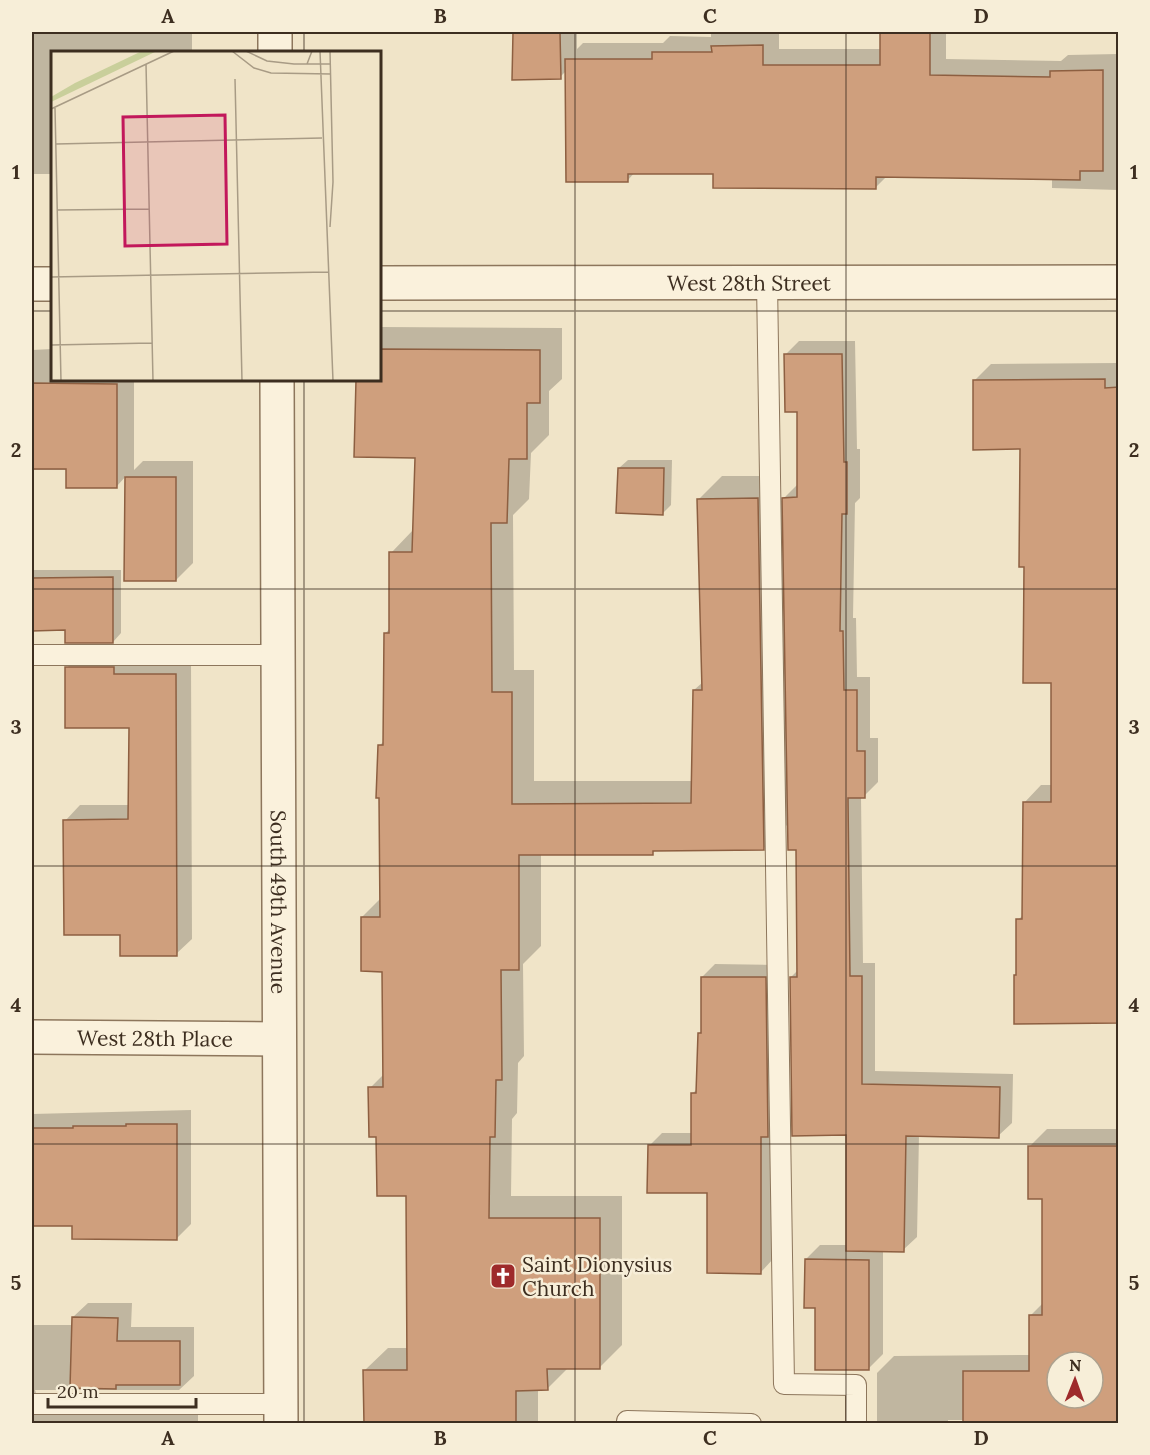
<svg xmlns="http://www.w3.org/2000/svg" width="1150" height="1455" viewBox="0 0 1150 1455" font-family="Lora,serif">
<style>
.shadow{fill:#0003;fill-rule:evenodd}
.building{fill:#cf9f7d;stroke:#8d5f41;stroke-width:1.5;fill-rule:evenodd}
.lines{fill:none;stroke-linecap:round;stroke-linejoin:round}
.service-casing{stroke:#8d765c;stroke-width:22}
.minor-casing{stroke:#8d765c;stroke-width:36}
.service{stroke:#faf1dc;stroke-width:20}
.minor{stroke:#faf1dc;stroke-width:33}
.grid{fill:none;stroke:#3d2e20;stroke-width:1.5;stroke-opacity:0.55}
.labels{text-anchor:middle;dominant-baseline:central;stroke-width:5;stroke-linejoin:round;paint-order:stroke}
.street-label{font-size:21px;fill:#3d2e20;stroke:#f7eed8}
.poi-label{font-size:21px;fill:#3d2e20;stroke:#f7eed8;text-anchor:start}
.inset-road{fill:none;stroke:#a89b85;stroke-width:1.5}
.view{fill:#c2185b;fill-opacity:0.15;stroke:#c2185b;stroke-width:3}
.inset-edge{fill:none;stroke:#3d2e20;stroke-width:3}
.neatline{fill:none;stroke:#3d2e20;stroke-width:2}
.grid-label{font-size:20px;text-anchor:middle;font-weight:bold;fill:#3d2e20}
</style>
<rect width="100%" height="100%" fill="#f0e4c8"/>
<g class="shadow">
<path d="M 32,32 L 192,32 L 192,52 L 52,52 L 52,174 L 32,174 Z"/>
<path d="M 514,32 L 577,32 L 577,49 L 583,43 L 663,43 L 670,36 L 711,37 L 711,32 L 779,32 L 779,49 L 881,49 L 881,32 L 946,32 L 946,59 L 1061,61 L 1068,55 L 1118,54 L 1118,190 L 1052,188 L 1052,178 L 887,176 L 875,188 L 715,172 L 635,172 L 628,180 L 567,70 L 560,77 L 514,78 Z"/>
<path d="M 381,327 L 562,328 L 562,379 L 549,391 L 549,435 L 531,453 L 529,499 L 513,515 L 514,670 L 534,670 L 534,781 L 693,781 L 694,690 L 703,682 L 699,499 L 722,476 L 781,476 L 781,501 L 798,484 L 799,410 L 786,354 L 799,341 L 855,341 L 857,449 L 860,449 L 860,498 L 855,503 L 853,618 L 856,618 L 857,677 L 870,677 L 870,738 L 878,738 L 878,782 L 864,796 L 861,796 L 863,963 L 875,963 L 875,1071 L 1013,1074 L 1012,1123 L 998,1136 L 919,1135 L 917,1237 L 903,1250 L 883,1250 L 883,1354 L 869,1368 L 816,1307 L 806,1259 L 820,1245 L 847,1245 L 848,1134 L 791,977 L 798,970 L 797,848 L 789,823 L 763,849 L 656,850 L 652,853 L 541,853 L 541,946 L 523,964 L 524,1056 L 518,1063 L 517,1113 L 512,1119 L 511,1196 L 622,1196 L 622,1345 L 599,1368 L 569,1367 L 547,1389 L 538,1389 L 538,1424 L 365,1424 L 365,1370 L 388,1348 L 408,1348 L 407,1194 L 378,1135 L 370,1088 L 384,1074 L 383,970 L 362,917 L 381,898 L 379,746 L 384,741 L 385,634 L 390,628 L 391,553 L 414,529 L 416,456 L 355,456 L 357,380 L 380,380 Z"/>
<path d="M 52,349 L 52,380 L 134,380 L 134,470 L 143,461 L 193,461 L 193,563 L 176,580 L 126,580 L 126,476 L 117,486 L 67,470 L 32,470 L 32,350 Z"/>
<path d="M 1118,363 L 1118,1022 L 1015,975 L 1018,973 L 1018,920 L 1024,914 L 1024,803 L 1041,785 L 1052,785 L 1053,681 L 1025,566 L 1022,448 L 974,381 L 991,364 Z"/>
<path d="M 628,460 L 672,460 L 671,505 L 663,513 L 619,468 Z"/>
<path d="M 32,570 L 121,570 L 121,633 L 113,642 L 67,630 L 32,630 Z"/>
<path d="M 82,652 L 191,659 L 192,939 L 176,954 L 122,933 L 65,821 L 80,805 L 130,805 L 130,727 L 67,668 Z"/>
<path d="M 715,964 L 778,965 L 773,1259 L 761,1272 L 708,1192 L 649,1146 L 662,1133 L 692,1133 L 692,1094 L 698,1088 L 699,1033 L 702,1031 L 702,977 Z"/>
<path d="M 191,1110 L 191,1224 L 176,1239 L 74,1224 L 32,1224 L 32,1114 Z"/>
<path d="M 1047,1129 L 1118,1129 L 1118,1424 L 1028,1424 L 1028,1420 L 948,1420 L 948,1424 L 877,1424 L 877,1373 L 894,1356 L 1031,1355 L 1031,1315 L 1043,1303 L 1044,1198 L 1029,1147 ZM 1057,1362 L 1093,1362 L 1093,1398 L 1057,1398 Z"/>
<path d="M 88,1303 L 132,1303 L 131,1327 L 194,1327 L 194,1376 L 179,1390 L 35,1390 L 37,1396 L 198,1414 L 198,1424 L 32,1424 L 32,1325 L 73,1325 L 73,1317 Z"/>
</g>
<g class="building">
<path d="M 513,32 L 560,32 L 561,79 L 512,80 Z"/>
<path d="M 880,32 L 930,32 L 930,75 L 1050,77 L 1050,71 L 1103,70 L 1103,171 L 1080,171 L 1080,180 L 876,177 L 876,189 L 713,188 L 713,174 L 628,174 L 628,182 L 566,182 L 565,59 L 652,59 L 652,52 L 712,52 L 711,46 L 763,45 L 763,65 L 880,65 Z"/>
<path d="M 380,349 L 540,350 L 540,403 L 527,403 L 527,459 L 509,459 L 507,523 L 491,523 L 492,692 L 512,692 L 512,804 L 691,803 L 693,690 L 702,690 L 697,499 L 758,498 L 764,850 L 653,851 L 653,855 L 519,855 L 519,970 L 501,970 L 502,1080 L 496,1080 L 495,1137 L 490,1137 L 489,1218 L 600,1218 L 600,1369 L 547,1369 L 548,1390 L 516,1391 L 516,1424 L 364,1424 L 363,1370 L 407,1370 L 406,1196 L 377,1196 L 376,1137 L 369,1137 L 368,1087 L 383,1087 L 382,972 L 361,971 L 361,917 L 380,917 L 379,798 L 376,798 L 378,745 L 383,745 L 384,633 L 389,633 L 389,552 L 412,552 L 415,458 L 354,457 L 356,380 L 380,380 Z"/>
<path d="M 784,354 L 842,354 L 844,462 L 847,462 L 847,514 L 842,514 L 840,631 L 843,631 L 844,690 L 857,690 L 857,751 L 865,751 L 865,798 L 848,798 L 850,976 L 862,976 L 862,1084 L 1000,1087 L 999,1138 L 906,1136 L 904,1252 L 846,1251 L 846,1135 L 792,1136 L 790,977 L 797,977 L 796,850 L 788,850 L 782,498 L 797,497 L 797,412 L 785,412 Z"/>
<path d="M 1105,379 L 1105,388 L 1119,387 L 1119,1023 L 1014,1024 L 1014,975 L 1016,975 L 1016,919 L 1022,919 L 1023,802 L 1051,802 L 1051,683 L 1023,683 L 1024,567 L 1019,567 L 1020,449 L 973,450 L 973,380 Z"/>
<path d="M 32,383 L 117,384 L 117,488 L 66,488 L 66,469 L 32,469 Z"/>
<path d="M 618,468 L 664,468 L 663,515 L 616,513 Z"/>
<path d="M 125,477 L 176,477 L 176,581 L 124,581 Z"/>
<path d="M 113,577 L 113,643 L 65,643 L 65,630 L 32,631 L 32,578 Z"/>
<path d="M 65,667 L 114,667 L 114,674 L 176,674 L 177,956 L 120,956 L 120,935 L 64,935 L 63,820 L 128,819 L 129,728 L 65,728 Z"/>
<path d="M 701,977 L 766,977 L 768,1137 L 761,1137 L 761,1274 L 707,1273 L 707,1193 L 647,1193 L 648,1145 L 691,1145 L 691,1093 L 696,1093 L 698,1033 L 701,1033 Z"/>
<path d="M 126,1124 L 177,1124 L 177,1240 L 72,1239 L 72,1226 L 32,1226 L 32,1128 L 73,1128 L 73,1126 L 126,1126 Z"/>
<path d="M 1028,1146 L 1119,1146 L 1119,1422 L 963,1422 L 963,1371 L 1029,1371 L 1029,1315 L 1042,1315 L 1042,1199 L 1028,1199 ZM 1057,1362 L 1093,1362 L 1093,1398 L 1057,1398 Z"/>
<path d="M 805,1259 L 869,1260 L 869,1370 L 815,1370 L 815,1308 L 804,1308 Z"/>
<path d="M 72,1317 L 118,1318 L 117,1341 L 180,1341 L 180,1385 L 116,1385 L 116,1389 L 70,1388 Z"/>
</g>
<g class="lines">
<g class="service-casing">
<g id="service">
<path d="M 767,282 L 784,1384 L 856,1385 L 856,1424"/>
<path d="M 32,655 L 278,655"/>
<path d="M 32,1404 L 280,1404"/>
<path d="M 627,1424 L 627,1421 L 751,1424"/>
</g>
</g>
<g class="minor-casing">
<g id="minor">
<path d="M 275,32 L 275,52"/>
<path id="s1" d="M 380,283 L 1118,282"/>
<path d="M 32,284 L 52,284"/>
<path id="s2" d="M 277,380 L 281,1424"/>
<path id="s3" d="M 32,1037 L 279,1039"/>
</g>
</g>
<use href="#service" class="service"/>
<use href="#minor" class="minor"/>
</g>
<path class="grid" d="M 304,32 L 304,52M 575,32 L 575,1424M 846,32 L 846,1424M 32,311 L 52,311M 380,311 L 1118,311M 304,380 L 304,1424M 32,589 L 1118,589M 32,866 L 1118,866M 32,1144 L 1118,1144"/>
<defs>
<g id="church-square" transform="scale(1.35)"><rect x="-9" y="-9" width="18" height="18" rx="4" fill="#9e2a2b" stroke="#f7eed8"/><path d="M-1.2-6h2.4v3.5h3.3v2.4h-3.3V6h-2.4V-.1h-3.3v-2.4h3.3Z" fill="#fff"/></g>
</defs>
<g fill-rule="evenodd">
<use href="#church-square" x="503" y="1276"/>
</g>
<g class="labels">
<g class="street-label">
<text stroke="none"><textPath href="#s1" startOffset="369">West 28th Street</textPath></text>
<text stroke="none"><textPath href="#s2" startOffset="522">South 49th Avenue</textPath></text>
<text stroke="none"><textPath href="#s3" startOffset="123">West 28th Place</textPath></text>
</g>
<g class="poi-label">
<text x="522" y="1264">Saint Dionysius<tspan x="522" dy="24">Church</tspan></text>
</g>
</g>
<g transform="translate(51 51)">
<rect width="330" height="330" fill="#f0e4c8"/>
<path d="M 91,0 L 106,0 L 0,51 L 0,46 L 24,32 Z" fill="#c9cf9b"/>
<path class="inset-road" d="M 181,0 L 203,17 L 220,22 L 280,23M 195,0 L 216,10 L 243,13 L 256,13 L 261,0M 269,0 L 282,330M 279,0 L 282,131 L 279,176M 95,13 L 102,330M 256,13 L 279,13M 184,28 L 191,330M 4,57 L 10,330M 0,58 L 123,0M 5,93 L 271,87M 6,159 L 98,158M 0,226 L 278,221M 0,294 L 101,292"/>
<path class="view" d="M 174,64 L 176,193 L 74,195 L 72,66 Z"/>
<rect width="330" height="330" class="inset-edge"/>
</g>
<rect width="1150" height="1455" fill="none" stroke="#f7eed8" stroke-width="66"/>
<g transform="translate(1075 1380) rotate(1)"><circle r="28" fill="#f7eed8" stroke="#ada18e" stroke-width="1.5"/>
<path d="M0-4.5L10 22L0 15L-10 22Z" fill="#9e2a2b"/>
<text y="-9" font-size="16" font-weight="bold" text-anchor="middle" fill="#3d2e20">N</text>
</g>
<path d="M48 1398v9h148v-9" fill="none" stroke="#3d2e20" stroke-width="3"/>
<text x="57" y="1398" font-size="18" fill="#3d2e20" stroke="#f7eed8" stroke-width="4.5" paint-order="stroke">20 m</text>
<rect x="33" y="33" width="1084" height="1389" class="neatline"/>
<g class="grid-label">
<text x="168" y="23">A</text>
<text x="440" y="23">B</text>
<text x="710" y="23">C</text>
<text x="981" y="23">D</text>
<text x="16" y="179">1</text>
<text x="1134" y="179">1</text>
<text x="16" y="457">2</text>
<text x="1134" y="457">2</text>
<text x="16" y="734">3</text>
<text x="1134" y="734">3</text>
<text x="16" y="1012">4</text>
<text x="1134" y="1012">4</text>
<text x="16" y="1290">5</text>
<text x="1134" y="1290">5</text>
<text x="168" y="1445">A</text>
<text x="440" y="1445">B</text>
<text x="710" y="1445">C</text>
<text x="981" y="1445">D</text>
</g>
</svg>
